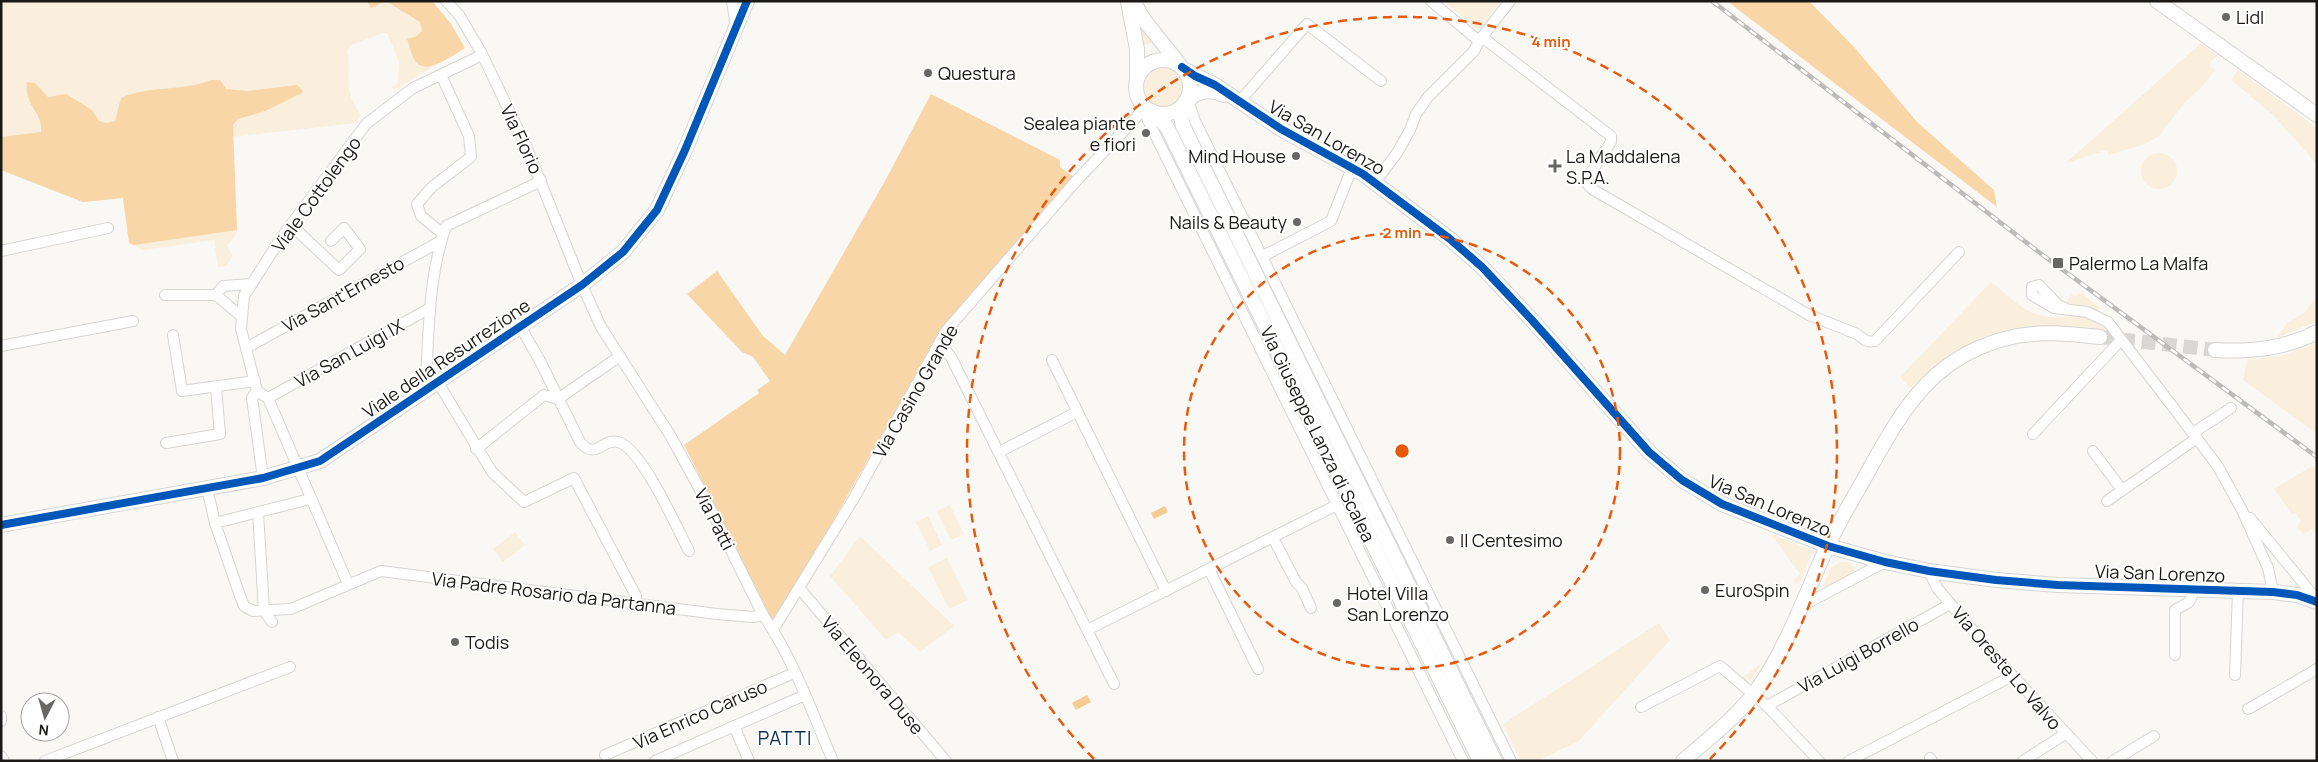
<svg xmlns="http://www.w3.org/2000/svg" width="2318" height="762" viewBox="0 0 2318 762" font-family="Manrope,sans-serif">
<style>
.green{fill:#faeedd}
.forest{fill:#f8d6a7}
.water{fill:#f6cb92}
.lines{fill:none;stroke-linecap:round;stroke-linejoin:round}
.secondary-tunnel{stroke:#d8d7d4;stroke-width:14;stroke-dasharray:14 7;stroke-linecap:butt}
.street-casing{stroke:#d6d5d3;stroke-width:12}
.secondary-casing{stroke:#d6d5d3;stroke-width:16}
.street{stroke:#fefefe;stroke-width:10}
.secondary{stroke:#fefefe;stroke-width:14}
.rail-casing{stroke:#bbbbba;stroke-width:4.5}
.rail{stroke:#fff;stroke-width:2.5;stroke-dasharray:8;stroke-linecap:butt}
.cycleway-casing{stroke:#fff;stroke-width:11}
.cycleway{stroke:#0057b8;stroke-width:8}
.ring{fill:none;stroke:#e8590c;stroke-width:2.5;stroke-dasharray:9 6}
.poi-dot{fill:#686765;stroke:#fff;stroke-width:2}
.labels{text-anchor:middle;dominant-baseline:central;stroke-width:4;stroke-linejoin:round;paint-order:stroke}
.poi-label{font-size:18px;fill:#1a1917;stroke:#fff;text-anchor:start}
.street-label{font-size:18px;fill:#1a1917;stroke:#fff}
.neighbourhood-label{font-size:19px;letter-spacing:1px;fill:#092d54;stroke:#fff}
.centre{fill:#e8590c;stroke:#fff;stroke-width:2.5}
.ring-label{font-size:15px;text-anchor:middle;font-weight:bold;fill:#e8590c;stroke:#fff;stroke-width:4;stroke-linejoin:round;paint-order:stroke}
</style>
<rect width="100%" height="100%" fill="#faf8f5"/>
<g class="green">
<path d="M 1,1 L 432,1 L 451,24 L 465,48 L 394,90 L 392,87 L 398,83 L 399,61 L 387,33 L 383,33 L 352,45 L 347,50 C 352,79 341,86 361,115 L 356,123 L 232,137 L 237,234 L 227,246 L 233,256 L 226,266 L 218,267 L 214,240 L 143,250 L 129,243 L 123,198 L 83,202 L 1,170 Z"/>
<path d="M 1444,1 L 1501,1 L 1480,28 L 1475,28 Z"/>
<path d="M 1137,16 L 1156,41 L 1141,46 Z"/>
<path d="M 2201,43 L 2218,55 L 2211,61 L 2210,66 L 2215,70 L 2202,87 L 2185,102 L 2159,136 L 2145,144 L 2109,155 L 2107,150 L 2066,163 Z"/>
<circle cx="1163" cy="86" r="20"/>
<path d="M 2238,70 L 2317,128 L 2317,164 L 2273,115 L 2231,80 Z"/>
<circle cx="2159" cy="171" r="18"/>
<path d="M 1991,282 C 2003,291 2022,310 2036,314 C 2061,323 2083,306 2106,330 C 2016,322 1979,324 1910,388 L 1900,377 Z"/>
<path d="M 2080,292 L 2100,308 L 2097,312 L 2069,306 L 2066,303 L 2072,294 L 2076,297 Z"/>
<path d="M 2317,296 L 2317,321 L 2277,338 L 2287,323 L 2304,313 Z"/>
<path d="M 2317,342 L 2317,434 L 2243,380 L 2247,360 L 2285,355 Z"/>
<path d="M 2312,466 L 2317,469 L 2317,535 L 2312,529 L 2304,534 L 2297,527 L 2301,520 L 2295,513 L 2292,514 L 2274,489 Z"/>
<path d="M 950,505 L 964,534 L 951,540 L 937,511 Z"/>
<path d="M 928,516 L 942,545 L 930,551 L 916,522 Z"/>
<path d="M 515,532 L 525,545 L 503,562 L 493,549 Z"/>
<path d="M 1771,534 L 1813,551 L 1799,584 L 1793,581 L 1800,574 Z"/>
<path d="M 860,536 L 954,626 L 920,652 L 898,632 L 886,640 L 830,576 Z"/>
<path d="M 947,558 L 968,600 L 949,609 L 928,567 Z"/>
<path d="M 1840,562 L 1848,562 L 1856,568 L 1854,571 L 1827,587 L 1824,586 L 1829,569 Z"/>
<path d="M 1659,623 L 1670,640 L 1579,741 L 1537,761 L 1521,761 L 1503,724 Z"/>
<path d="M 1762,663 L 1751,680 L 1740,679 Z"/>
</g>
<g class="forest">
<path d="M 367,1 L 432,1 L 451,24 L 465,48 C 455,54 426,76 416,62 C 411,56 410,46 407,39 L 417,36 L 422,31 L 420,22 L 386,1 L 371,8 Z"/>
<path d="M 1727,1 L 1809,1 L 1855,48 L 1917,122 L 1994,190 L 1997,207 Z"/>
<path d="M 211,80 L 220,80 L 226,89 L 247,91 L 297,85 L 302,90 L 302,93 L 265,111 L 238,119 L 233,125 L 237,230 L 134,245 L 129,243 L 123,198 L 83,202 L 1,170 L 1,137 L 41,132 C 43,112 24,106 27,82 L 35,83 L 48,97 L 66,94 L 92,110 L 99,121 L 107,123 L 115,121 L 121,98 C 149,85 182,92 211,80 Z"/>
<path d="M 931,94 L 1060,160 L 1060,167 L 1074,177 L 943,327 L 798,583 L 773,622 L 684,445 L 759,393 L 757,390 L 770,381 L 753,357 L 742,352 L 687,294 L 717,271 L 763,336 L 785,355 L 885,181 Z"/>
</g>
<g class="water">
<path d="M 1165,506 L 1168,512 L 1154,519 L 1151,513 Z"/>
<path d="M 1087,695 L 1091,702 L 1076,710 L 1072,703 Z"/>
</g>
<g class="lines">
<path class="secondary-tunnel" d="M 2100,337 L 2215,350"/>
<g class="street-casing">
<g id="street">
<path d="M 446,1 L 459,15 L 481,52 L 527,148 L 582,285 L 601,327 L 670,435 L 709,506 L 763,615 C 793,658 812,712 833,761"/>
<path d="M 732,1 L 736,27"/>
<path d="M 1431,1 L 1479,41 L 1510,1"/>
<path d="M 1482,37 L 1611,136 L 1611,142 L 1588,177 L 1588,185 L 1592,189 L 1809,315 L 1857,334 C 1863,339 1867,343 1875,341 L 1959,252"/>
<path d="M 441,75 L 469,136 L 471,157 L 432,187 L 417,204 L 421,216 L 443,234"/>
<path d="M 1188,100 L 1195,121 L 1511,761"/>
<path d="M 1239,102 L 1307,24 L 1381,81"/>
<path d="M 1143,110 L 1463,761"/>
<path d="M 1375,182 L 1397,153 L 1410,130 L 1416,114 L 1428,97 L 1474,51 L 1479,41"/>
<path d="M 291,225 L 339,270 L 360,249 L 344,228 L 331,241"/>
<path d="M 1,251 L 108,228"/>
<path d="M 1263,256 L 1331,221 L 1352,168"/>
<path d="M 165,295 L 216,295 L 242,317"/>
<path d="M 216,295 L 223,286 L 252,284"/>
<path d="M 2065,308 L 2059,306 L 2039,285 L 2032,287 L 2032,295 L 2054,308 L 2087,312 L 2108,322 L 2217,465 L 2242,510 L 2268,568 L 2273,592"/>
<path d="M 520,326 L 540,361 L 580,442 C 596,461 602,438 618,442 C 641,447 677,528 689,551"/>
<path d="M 173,335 L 182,391 L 255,381"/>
<path d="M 939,343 L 951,357 L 1114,684"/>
<path d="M 1,346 L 133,321"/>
<path d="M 246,348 L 441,241"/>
<path d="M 1052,360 L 1166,591"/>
<path d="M 437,381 L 492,472 L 524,502 L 574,478 L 636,596 L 636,603"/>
<path d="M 430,385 L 426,377 C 429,327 429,274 446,226 L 541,181"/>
<path d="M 257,391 L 252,398 L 263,478"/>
<path d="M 268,398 L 430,308"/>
<path d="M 2193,433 L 2231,408"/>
<path d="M 2033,434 L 2121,340"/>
<path d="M 166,443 L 220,434 L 216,387"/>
<path d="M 476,449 L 544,395 L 558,399 L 620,356"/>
<path d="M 2093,451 L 2122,490"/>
<path d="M 999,452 L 1077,412"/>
<path d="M 207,488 L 215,523 L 239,593 L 244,606 L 253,611 L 291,609 L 381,571 L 717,614 L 753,617 L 763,615"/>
<path d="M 2107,501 L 2197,438"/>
<path d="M 258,512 L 264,611 L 272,622"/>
<path d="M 2250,518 L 2317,600"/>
<path d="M 215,523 L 310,499"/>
<path d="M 1273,538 L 1296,582 L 1302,588 L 1311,608"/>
<path d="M 1209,569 L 1258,669"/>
<path d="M 1929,571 L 1937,588 L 1999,661 L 2092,761"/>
<path d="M 348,584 L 268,398 L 257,391 L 241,329 L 244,296 L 281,238 L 366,124 L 413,88 L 482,55"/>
<path d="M 800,589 L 946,761"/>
<path d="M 1800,607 L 1885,562"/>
<path d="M 773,630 L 854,498 L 946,331 L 1077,180 L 1135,119 L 1144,106"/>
<path d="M 1087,630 L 1337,505"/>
<path d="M 2175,655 L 2175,610 L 2189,602 L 2196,589"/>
<path d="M 2235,675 L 2238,590"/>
<path d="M 1767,706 L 1950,604"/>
<path d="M 1641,707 L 1720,666 L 1767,706 L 1819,761"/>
<path d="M 2248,709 L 2317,669"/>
<path d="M 1,716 L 1,721"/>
<path d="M 158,717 L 173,761"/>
<path d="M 734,726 L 749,761"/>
<path d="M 605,755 L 794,673"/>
<path d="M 1,756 L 4,761"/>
<path d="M 1930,758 L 1932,761"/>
<path d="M 45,761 L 290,667"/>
<path d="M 655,761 L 805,695"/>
<path d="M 1849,761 L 2012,676"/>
<path d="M 2023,761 L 2065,734"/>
<path d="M 2113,761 L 2154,736"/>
</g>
</g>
<g class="secondary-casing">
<g id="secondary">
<path d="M 1133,1 L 1144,20 L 1180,65"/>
<path d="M 2157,1 L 2317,115"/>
<path d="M 1128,2 L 1137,49 L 1137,77"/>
<circle cx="1163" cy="87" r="27"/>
<path d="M 1183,69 L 1215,85 L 1281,129 L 1363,174 L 1450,239 L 1482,267 L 1531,319 L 1649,452 L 1682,480 L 1722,504 L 1828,546 L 1885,562 L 1929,571 L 1996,580 L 2058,585 L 2273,592 L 2297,595 L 2317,602"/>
<path d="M 1188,100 C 1199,90 1212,89 1224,95"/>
<path d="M 1184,105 L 1181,117 L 1183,126 L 1495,761"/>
<path d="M 1152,111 L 1167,127 L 1480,761"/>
<path d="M 2215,350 C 2251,352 2284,349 2317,332"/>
<path d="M 1,525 L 263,478 L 320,461 L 582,285 L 623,252 L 657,210 L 685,150 L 747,1"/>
<path d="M 1683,761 C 1710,737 1741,714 1761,684 C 1789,642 1806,593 1827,547 C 1839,521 1855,496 1869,470 C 1905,404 1937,352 2017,336 C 2045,331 2073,334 2100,337"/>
</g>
</g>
<use href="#street" class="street"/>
<use href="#secondary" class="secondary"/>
<g class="rail-casing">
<path id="rail" d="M 1712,1 L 2040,253 L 2317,457"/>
</g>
<use href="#rail" class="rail"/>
<g class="cycleway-casing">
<g id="cycleway">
<path d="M 1182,67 L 1195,76 L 1215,85 L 1281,129 L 1363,174 L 1450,239 L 1482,267 L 1531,319 L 1649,452 L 1682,480 L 1722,504 L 1828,546 L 1885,562 L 1929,571 L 1996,580 L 2058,585 L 2273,592 L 2297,595 L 2317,602"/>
<path d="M 1,525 L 263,478 L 320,461 L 582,285 L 623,252 L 657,210 L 685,150 L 747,1"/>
</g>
</g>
<use href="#cycleway" class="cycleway"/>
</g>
<g class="ring">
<circle cx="1402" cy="451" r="218"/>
<path d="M1094 759A435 435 0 1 1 1710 759"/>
</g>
<g class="poi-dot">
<circle cx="2226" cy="17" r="5"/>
<circle cx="928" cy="73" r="5"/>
<circle cx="1146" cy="133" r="5"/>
<circle cx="1296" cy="156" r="5"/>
<path d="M1552.5 158.5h5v5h5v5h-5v5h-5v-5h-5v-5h5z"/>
<circle cx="1297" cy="222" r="5"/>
<rect x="2052" y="257" width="12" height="12" rx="2.5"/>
<circle cx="1450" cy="540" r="5"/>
<circle cx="1705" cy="590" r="5"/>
<circle cx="1337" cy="603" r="5"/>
<circle cx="455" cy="642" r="5"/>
</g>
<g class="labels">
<g class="poi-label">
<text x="2236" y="17">Lidl</text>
<text x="938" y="73">Questura</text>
<text x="1136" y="123" text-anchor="end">Sealea piante<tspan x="1136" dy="21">e fiori</tspan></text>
<text x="1286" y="156" text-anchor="end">Mind House</text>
<text x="1566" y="156">La Maddalena<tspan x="1566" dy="21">S.P.A.</tspan></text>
<text x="1287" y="222" text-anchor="end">Nails &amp; Beauty</text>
<text x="2069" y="263">Palermo La Malfa</text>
<text x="1460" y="540">Il Centesimo</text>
<text x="1715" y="590">EuroSpin</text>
<text x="1347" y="593">Hotel Villa<tspan x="1347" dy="21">San Lorenzo</tspan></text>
<text x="465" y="642">Todis</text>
</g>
<g class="street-label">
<text transform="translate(1327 137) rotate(30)">Via San Lorenzo</text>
<text transform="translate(522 139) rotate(65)">Via Florio</text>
<text transform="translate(316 194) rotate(-54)">Viale Cottolengo</text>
<text transform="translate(343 294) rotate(-29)">Via Sant'Ernesto</text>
<text transform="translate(349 353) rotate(-29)">Via San Luigi IX</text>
<text transform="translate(446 358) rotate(-34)">Viale della Resurrezione</text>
<text transform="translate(915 391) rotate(-60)">Via Casino Grande</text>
<text transform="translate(1318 434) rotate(64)">Via Giuseppe Lanza di Scalea</text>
<text transform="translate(1770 505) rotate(23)">Via San Lorenzo</text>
<text transform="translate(715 519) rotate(63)">Via Patti</text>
<text transform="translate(2160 573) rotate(2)">Via San Lorenzo</text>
<text transform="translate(554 593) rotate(7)">Via Padre Rosario da Partanna</text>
<text transform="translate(1858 655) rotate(-29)">Via Luigi Borrello</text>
<text transform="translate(2007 668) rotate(49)">Via Oreste Lo Valvo</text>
<text transform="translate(873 675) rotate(50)">Via Eleonora Duse</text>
<text transform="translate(700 714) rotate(-24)">Via Enrico Caruso</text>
</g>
<g class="neighbourhood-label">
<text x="785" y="738">PATTI</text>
</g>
</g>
<circle cx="1402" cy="451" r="8" class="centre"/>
<g class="ring-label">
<text x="1551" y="47">4 min</text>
<text x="1402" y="238">2 min</text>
</g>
<rect width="2318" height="762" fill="none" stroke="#1a1917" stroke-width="5"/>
<g transform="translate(45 717) rotate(186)"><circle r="24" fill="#ffffff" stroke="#a3a3a2"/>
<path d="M0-4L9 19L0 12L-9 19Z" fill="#686765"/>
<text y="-8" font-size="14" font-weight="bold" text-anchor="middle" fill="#1a1917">N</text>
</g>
</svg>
